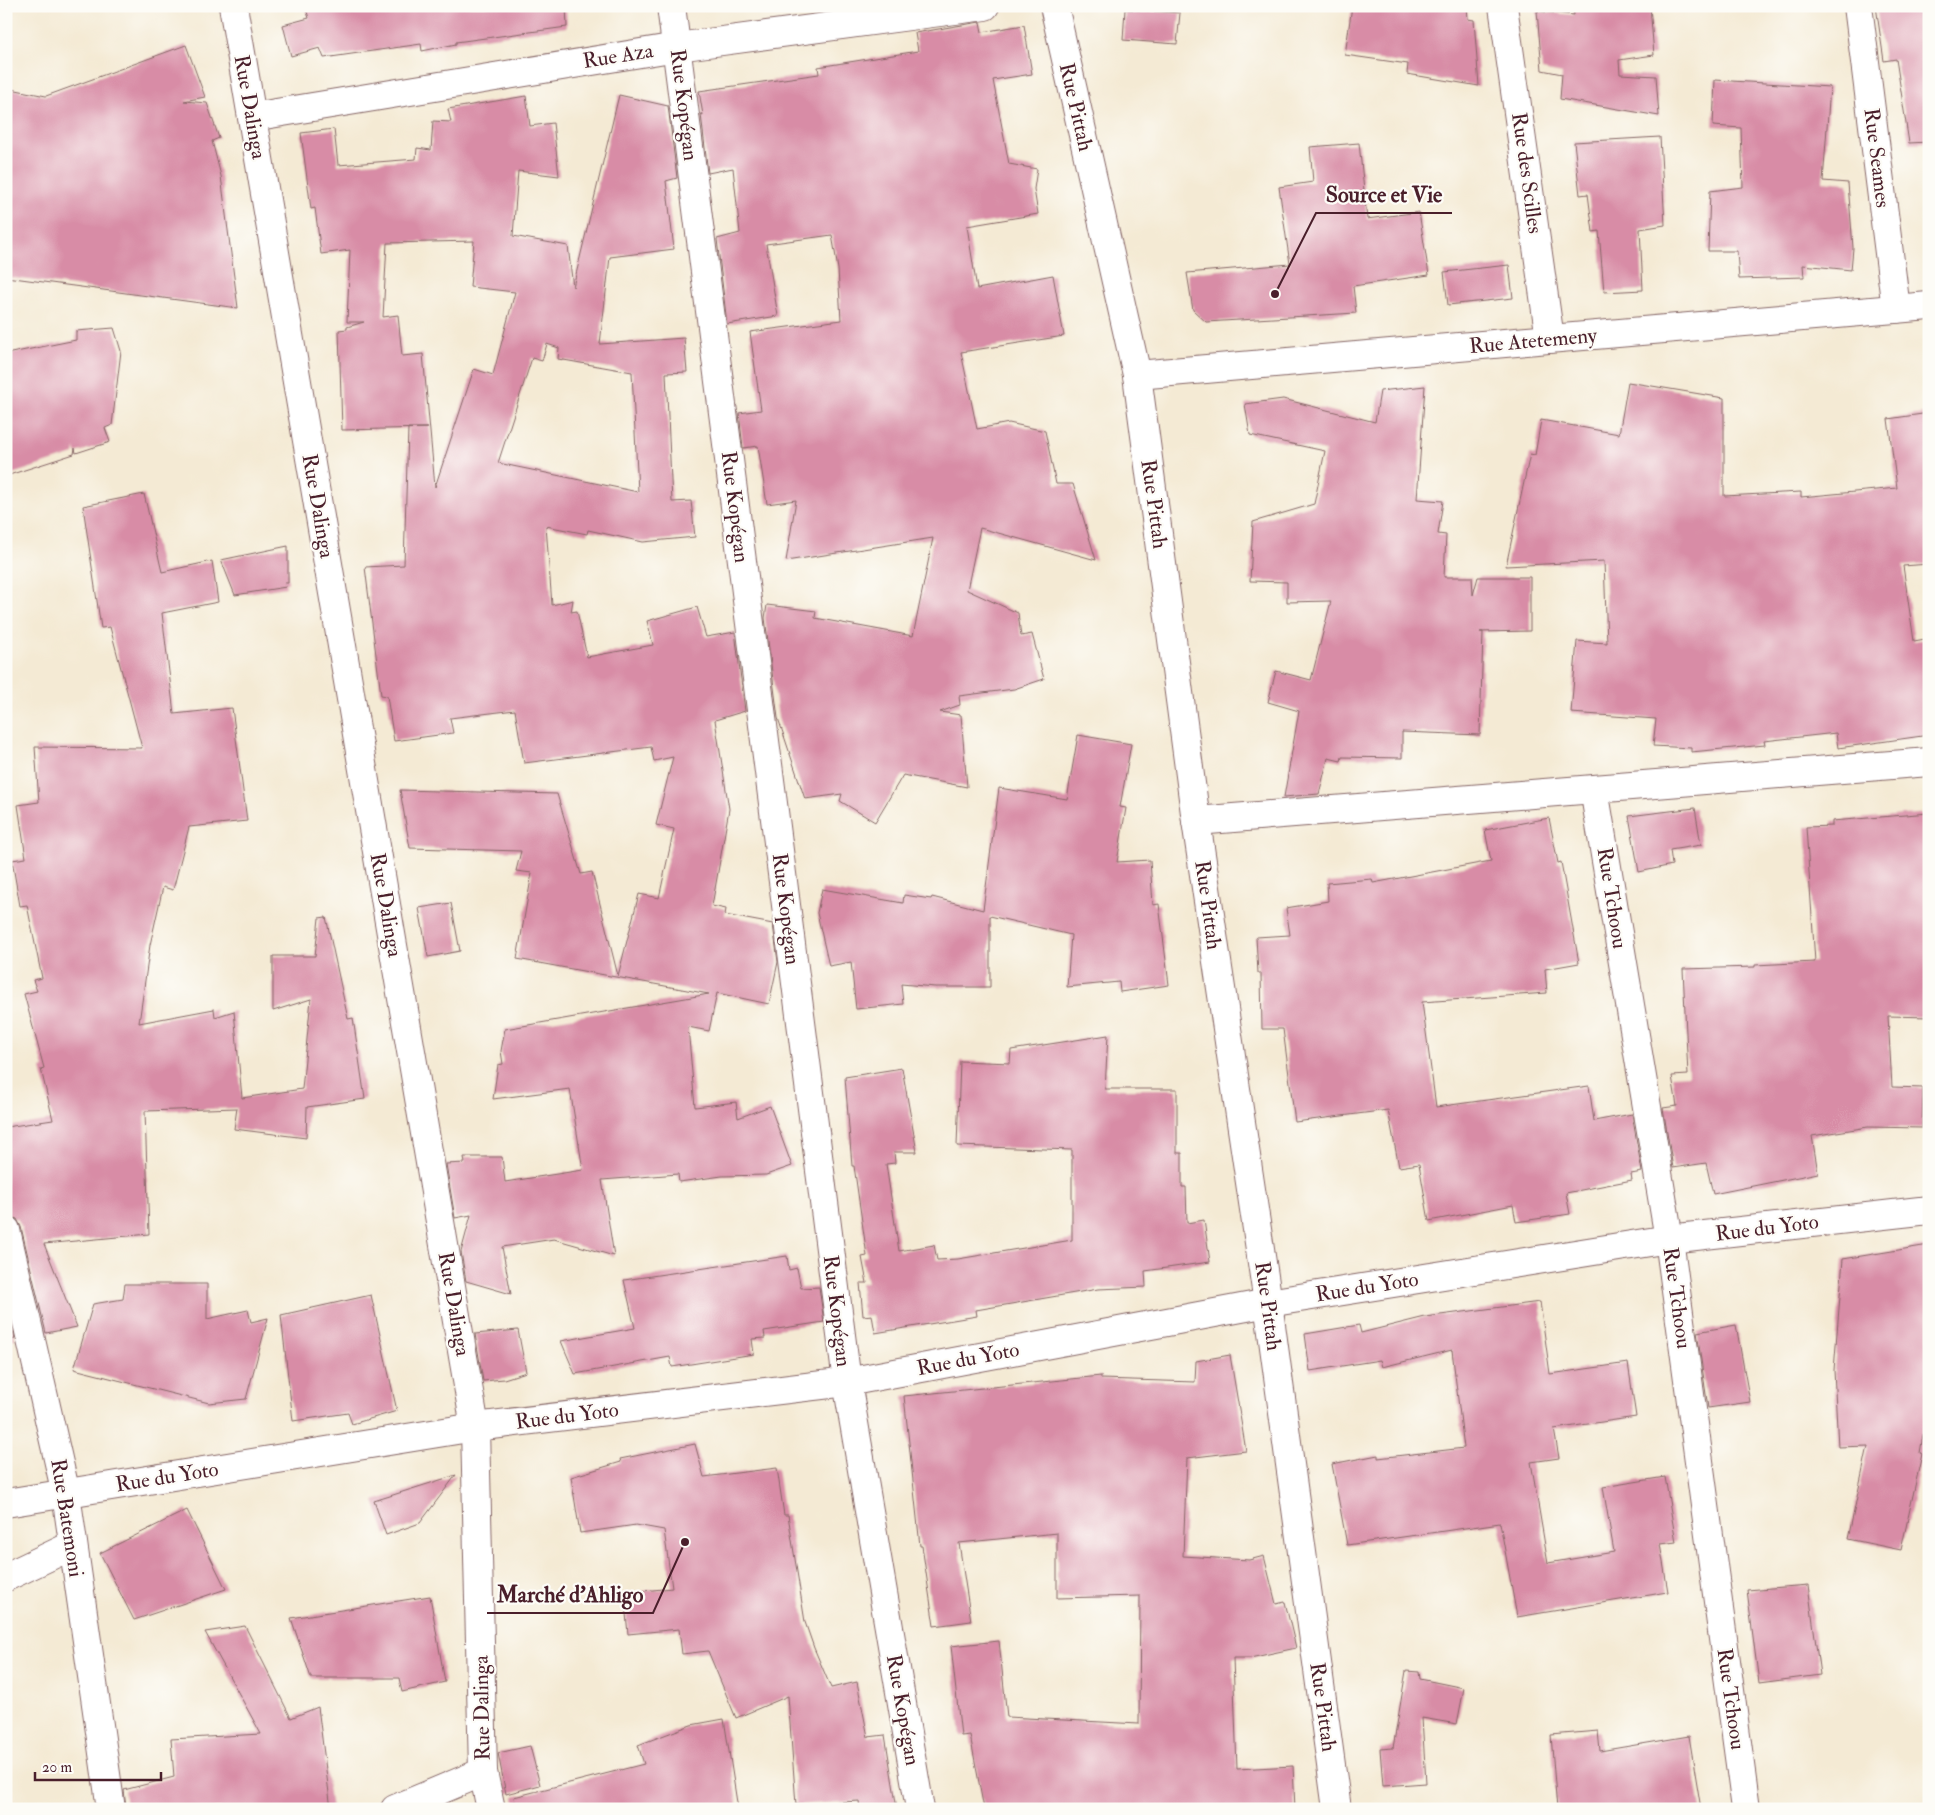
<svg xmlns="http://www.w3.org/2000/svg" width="1935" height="1815" viewBox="0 0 1935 1815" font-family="'IM FELL Double Pica',serif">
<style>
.building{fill:#d88ca6;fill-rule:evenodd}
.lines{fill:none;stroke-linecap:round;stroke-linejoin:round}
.minor-casing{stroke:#866666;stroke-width:30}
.minor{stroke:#fff;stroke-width:28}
.labels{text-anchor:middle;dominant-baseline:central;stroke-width:4.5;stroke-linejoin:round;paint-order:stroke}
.street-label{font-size:21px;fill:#4a1f2b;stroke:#fdfcf7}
.leader{fill:none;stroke:#4a1f2b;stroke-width:2}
.callout-dot{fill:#4a1f2b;stroke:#fdfcf7;stroke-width:2}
.callout-label{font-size:22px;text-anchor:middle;font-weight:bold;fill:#4a1f2b;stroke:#fdfcf7;stroke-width:4.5;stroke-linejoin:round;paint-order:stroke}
</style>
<rect width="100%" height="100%" fill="#fdfcf7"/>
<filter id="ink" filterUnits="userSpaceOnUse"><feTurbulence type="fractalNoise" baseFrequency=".02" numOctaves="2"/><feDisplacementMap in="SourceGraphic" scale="10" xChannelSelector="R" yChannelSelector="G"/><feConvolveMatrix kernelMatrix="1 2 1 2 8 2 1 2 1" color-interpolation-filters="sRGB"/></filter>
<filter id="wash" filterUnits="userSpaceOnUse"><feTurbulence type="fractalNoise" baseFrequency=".0096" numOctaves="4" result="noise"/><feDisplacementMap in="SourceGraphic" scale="20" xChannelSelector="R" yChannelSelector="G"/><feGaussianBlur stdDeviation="1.12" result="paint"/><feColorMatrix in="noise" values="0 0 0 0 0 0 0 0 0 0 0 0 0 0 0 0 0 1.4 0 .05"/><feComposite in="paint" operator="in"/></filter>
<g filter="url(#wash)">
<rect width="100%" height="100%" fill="#f4ead4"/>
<g id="blocks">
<g class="building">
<path d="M 305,6 L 566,6 L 567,27 L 456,42 L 456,44 L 422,51 L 421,44 L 324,58 L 320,48 L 291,56 L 283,25 L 309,18 Z"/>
<path d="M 1352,6 L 1467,6 L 1468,19 L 1474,20 L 1479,86 L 1407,74 L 1408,64 L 1345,55 Z"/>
<path d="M 1573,6 L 1650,6 L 1654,55 L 1619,60 L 1620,74 L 1656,76 L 1659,116 L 1560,99 L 1562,74 L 1542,70 L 1537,11 L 1574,15 Z"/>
<path d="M 1876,6 L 1929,6 L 1929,142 L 1909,143 L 1896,59 L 1884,61 Z"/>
<path d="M 1125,9 L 1180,13 L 1177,44 L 1123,40 Z"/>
<path d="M 980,22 L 982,32 L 1024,25 L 1032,74 L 993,80 L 1009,164 L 1037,169 L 1034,189 L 1038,214 L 967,226 L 977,289 L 1053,275 L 1064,336 L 961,352 L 977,429 L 1009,423 L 1045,431 L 1056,484 L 1073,484 L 1096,560 L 980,528 L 967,590 L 1018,613 L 1021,636 L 1032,634 L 1044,679 L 1014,689 L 959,696 L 960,705 L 940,712 L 961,715 L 967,787 L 903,775 L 875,822 L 840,801 L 842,794 L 805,799 L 778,718 L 765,618 L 767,605 L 816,611 L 815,618 L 913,636 L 933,538 L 786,561 L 796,500 L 767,504 L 758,446 L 743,448 L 739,413 L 761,410 L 750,332 L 841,320 L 838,269 L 832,235 L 766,244 L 778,316 L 727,324 L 717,239 L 740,233 L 733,168 L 708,173 L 701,114 L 703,115 L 699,91 L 819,74 L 818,67 L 918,51 L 915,33 Z"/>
<path d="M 186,45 L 205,97 L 184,101 L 207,103 L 219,138 L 212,141 L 221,176 L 238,308 L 6,277 L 6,88 L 46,96 Z"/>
<path d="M 1715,80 L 1830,87 L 1823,181 L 1848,183 L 1853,248 L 1851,270 L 1803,265 L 1804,277 L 1739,279 L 1737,251 L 1708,251 L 1710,191 L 1743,187 L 1741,128 L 1713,126 Z"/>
<path d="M 619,95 L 668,106 L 677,178 L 666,181 L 674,249 L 610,257 L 600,344 L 684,338 L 687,372 L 666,373 L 672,502 L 691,501 L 695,537 L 643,542 L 588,530 L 587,534 L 546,526 L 552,605 L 573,600 L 571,612 L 577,611 L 587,657 L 653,645 L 647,621 L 697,607 L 706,637 L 735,632 L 745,711 L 715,720 L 729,809 L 712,906 L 726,909 L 725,915 L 773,924 L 778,962 L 769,1004 L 717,993 L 709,1031 L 688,1027 L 695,1107 L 736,1102 L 738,1118 L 770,1106 L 792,1166 L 766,1175 L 722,1176 L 679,1182 L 678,1174 L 602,1180 L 614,1256 L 554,1239 L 502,1247 L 511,1294 L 466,1281 L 461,1252 L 471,1215 L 455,1218 L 446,1164 L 465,1163 L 464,1157 L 502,1157 L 505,1182 L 583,1170 L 570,1089 L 493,1099 L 498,1065 L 503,1064 L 501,1051 L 505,1029 L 709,994 L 517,959 L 532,873 L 516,871 L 521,851 L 410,848 L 400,790 L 557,794 L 581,874 L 592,872 L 618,976 L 639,894 L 659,898 L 674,829 L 656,825 L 673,757 L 654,761 L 651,747 L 524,763 L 515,710 L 450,718 L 453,733 L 394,741 L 387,696 L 381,695 L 365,567 L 404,565 L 408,428 L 428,428 L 342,430 L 339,330 L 347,329 L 347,327 L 364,322 L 347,322 L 350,250 L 321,254 L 315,208 L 311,209 L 301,133 L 334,129 L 338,165 L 416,159 L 417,148 L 431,150 L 433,121 L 451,122 L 448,109 L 526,96 L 530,126 L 553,123 L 559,176 L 518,171 L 513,236 L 568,246 L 573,287 ZM 474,241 L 470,287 L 515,292 L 493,375 L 474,369 L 435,487 L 423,354 L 402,356 L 398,315 L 383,317 L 387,243 ZM 547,344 L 559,348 L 558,359 L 632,372 L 638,492 L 498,463 L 532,358 L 542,361 Z"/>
<path d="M 1660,137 L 1665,225 L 1640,229 L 1643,290 L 1604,292 L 1599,231 L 1593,232 L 1588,194 L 1580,195 L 1574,142 Z"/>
<path d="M 1359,143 L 1367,219 L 1419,212 L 1429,275 L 1353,286 L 1356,313 L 1206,322 L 1193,310 L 1187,273 L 1290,264 L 1279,187 L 1313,182 L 1310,147 Z"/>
<path d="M 1509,265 L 1513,298 L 1448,305 L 1444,272 Z"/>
<path d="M 114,328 L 121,351 L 112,425 L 105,428 L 110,442 L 76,453 L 75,448 L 74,454 L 6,476 L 6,354 L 76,340 L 76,331 Z"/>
<path d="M 1628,382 L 1724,398 L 1724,496 L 1801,492 L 1801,497 L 1897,488 L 1888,419 L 1929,413 L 1929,564 L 1903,566 L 1914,641 L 1925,639 L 1929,661 L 1929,735 L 1838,748 L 1836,733 L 1764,741 L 1765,745 L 1691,752 L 1691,748 L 1653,746 L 1656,719 L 1571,713 L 1577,641 L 1607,643 L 1604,561 L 1506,566 L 1530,454 L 1535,455 L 1541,420 L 1619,434 Z"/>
<path d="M 1425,386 L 1417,499 L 1443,501 L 1438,534 L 1446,535 L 1444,577 L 1472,577 L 1473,595 L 1478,577 L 1530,577 L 1530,631 L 1480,632 L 1483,632 L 1480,735 L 1402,732 L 1402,758 L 1342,757 L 1341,761 L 1328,758 L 1319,794 L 1284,797 L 1299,711 L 1268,702 L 1276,671 L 1311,680 L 1331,601 L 1287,602 L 1287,582 L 1250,581 L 1253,522 L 1314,504 L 1325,451 L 1250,435 L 1245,404 L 1283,399 L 1375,422 L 1380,391 Z"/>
<path d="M 144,494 L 162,572 L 212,561 L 218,602 L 162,613 L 174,714 L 232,708 L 247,821 L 189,827 L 173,890 L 163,887 L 150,945 L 139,1023 L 214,1009 L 215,1017 L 234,1011 L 242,1098 L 302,1089 L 311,999 L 273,1011 L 273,956 L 315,956 L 319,918 L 326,917 L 348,1019 L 353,1018 L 365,1099 L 307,1107 L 306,1138 L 234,1129 L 237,1108 L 145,1111 L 149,1234 L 44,1244 L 77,1327 L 46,1333 L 21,1227 L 17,1219 L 6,1215 L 6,1127 L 53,1120 L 41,1069 L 44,1068 L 24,994 L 37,991 L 33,980 L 42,978 L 27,905 L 20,906 L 12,860 L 26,858 L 18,805 L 39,802 L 35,747 L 142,748 L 110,627 L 101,628 L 83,506 Z"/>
<path d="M 288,546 L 288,583 L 285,583 L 286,587 L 235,595 L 221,560 Z"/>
<path d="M 1078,735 L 1131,744 L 1120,807 L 1126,808 L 1117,862 L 1150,860 L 1153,905 L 1159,904 L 1169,985 L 1120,992 L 1119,982 L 1067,987 L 1071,935 L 990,916 L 990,987 L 935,987 L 901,984 L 903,1004 L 856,1009 L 851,962 L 829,966 L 817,913 L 822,889 L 903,903 L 904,895 L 931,899 L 932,897 L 983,910 L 999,788 L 1067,799 Z"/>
<path d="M 1695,808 L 1701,845 L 1670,850 L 1672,865 L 1639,872 L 1629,816 Z"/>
<path d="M 1929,813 L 1929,1017 L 1888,1016 L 1892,1087 L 1923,1088 L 1922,1128 L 1868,1127 L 1812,1136 L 1818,1173 L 1713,1194 L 1706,1163 L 1673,1168 L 1663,1108 L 1677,1106 L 1672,1076 L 1688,1075 L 1683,969 L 1755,967 L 1755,965 L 1815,962 L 1806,827 L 1832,826 L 1832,821 Z"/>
<path d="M 1549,818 L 1558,863 L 1561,862 L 1579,963 L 1545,969 L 1547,993 L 1422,1002 L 1436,1107 L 1589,1086 L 1594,1121 L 1632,1114 L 1642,1172 L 1631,1174 L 1632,1180 L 1566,1193 L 1570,1214 L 1516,1222 L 1513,1205 L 1429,1221 L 1419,1164 L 1399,1167 L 1388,1110 L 1295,1122 L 1283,1029 L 1262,1029 L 1261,973 L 1258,973 L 1256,937 L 1290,935 L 1286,908 L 1328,901 L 1327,883 L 1372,879 L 1373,883 L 1491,861 L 1485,830 Z"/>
<path d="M 451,903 L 460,951 L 428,957 L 419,908 Z"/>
<path d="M 1108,1035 L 1105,1089 L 1177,1089 L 1177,1153 L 1182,1153 L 1182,1187 L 1186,1187 L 1187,1223 L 1204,1220 L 1210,1262 L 1145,1271 L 1146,1287 L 1098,1289 L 976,1310 L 977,1316 L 875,1333 L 872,1315 L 863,1316 L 860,1283 L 867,1283 L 862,1257 L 867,1256 L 854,1166 L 852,1166 L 845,1077 L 902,1068 L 917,1152 L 894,1152 L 895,1163 L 886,1164 L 899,1251 L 934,1245 L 937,1260 L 958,1259 L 1072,1240 L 1072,1150 L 957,1146 L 960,1061 L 1010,1063 L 1011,1050 Z"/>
<path d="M 1929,1245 L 1929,1400 L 1920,1453 L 1922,1454 L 1901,1550 L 1848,1539 L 1868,1446 L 1838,1447 L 1834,1370 L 1843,1259 Z"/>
<path d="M 787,1256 L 789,1270 L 797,1268 L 801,1288 L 819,1287 L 824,1322 L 764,1331 L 765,1338 L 752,1339 L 754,1354 L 672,1367 L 670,1357 L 575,1374 L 561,1341 L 635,1328 L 624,1280 Z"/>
<path d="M 125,1284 L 207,1284 L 207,1319 L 248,1310 L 251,1322 L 268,1318 L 246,1399 L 209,1403 L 74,1369 L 93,1304 L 123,1299 Z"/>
<path d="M 371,1295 L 397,1411 L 352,1424 L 348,1413 L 293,1421 L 281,1315 Z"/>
<path d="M 6,1302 L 15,1339 L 6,1341 Z"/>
<path d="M 1540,1302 L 1550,1374 L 1628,1363 L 1636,1417 L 1554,1429 L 1559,1458 L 1531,1462 L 1548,1563 L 1614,1552 L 1603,1487 L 1665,1477 L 1676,1542 L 1660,1544 L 1668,1592 L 1517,1617 L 1500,1523 L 1347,1545 L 1332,1464 L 1378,1455 L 1378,1458 L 1464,1448 L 1452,1350 L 1382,1367 L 1380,1360 L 1310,1371 L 1305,1334 L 1359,1325 L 1361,1333 L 1425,1317 Z"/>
<path d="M 1736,1325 L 1750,1402 L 1708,1408 L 1697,1332 Z"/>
<path d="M 518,1330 L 526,1372 L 504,1379 L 483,1381 L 475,1334 Z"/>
<path d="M 1230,1355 L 1246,1451 L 1187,1458 L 1183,1556 L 1249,1560 L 1264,1556 L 1276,1604 L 1285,1602 L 1296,1648 L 1250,1658 L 1233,1658 L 1237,1769 L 1293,1766 L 1295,1809 L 984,1809 L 970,1735 L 961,1736 L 951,1646 L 999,1641 L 1007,1717 L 1139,1724 L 1140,1596 L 1057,1598 L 1057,1533 L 959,1543 L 971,1621 L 934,1626 L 922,1546 L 920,1546 L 904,1396 L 1101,1376 L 1101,1379 L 1195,1382 L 1196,1361 Z"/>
<path d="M 695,1444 L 704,1477 L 777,1468 L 784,1515 L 788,1515 L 805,1622 L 814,1648 L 831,1688 L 857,1682 L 868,1737 L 885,1735 L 897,1809 L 860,1809 L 859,1801 L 796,1805 L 788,1696 L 736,1718 L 708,1651 L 682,1654 L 679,1629 L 628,1634 L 624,1593 L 672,1588 L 664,1530 L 636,1525 L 580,1533 L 571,1477 L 621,1462 L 620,1459 Z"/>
<path d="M 456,1475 L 420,1523 L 386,1535 L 374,1501 Z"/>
<path d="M 187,1510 L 226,1589 L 134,1620 L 100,1553 Z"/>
<path d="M 1808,1585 L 1820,1675 L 1759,1683 L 1747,1590 Z"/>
<path d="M 430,1596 L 445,1682 L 402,1692 L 399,1678 L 311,1678 L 291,1618 Z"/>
<path d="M 245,1626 L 291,1718 L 318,1707 L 331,1809 L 126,1809 L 124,1790 L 174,1777 L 171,1739 L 261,1734 L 205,1632 Z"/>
<path d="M 1406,1671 L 1419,1672 L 1420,1679 L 1464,1688 L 1457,1724 L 1422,1718 L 1426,1783 L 1383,1786 L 1380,1749 L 1393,1748 Z"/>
<path d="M 724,1719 L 738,1809 L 516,1809 L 514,1797 L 644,1764 L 638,1745 L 691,1725 Z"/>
<path d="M 1598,1731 L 1600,1751 L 1689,1736 L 1701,1809 L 1557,1809 L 1551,1735 Z"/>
<path d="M 530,1746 L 540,1785 L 506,1794 L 498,1753 Z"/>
</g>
</g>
</g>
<g filter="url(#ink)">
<use href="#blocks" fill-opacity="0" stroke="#866666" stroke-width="1"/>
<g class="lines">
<g class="minor-casing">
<g id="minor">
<path d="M 233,6 L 475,1427 L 483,1772 L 491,1809"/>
<path d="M 671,6 L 847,1382 L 920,1809"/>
<path d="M 1054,6 L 1137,375 L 1196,821 L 1268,1303 L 1337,1809"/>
<path d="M 1503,6 L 1550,339"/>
<path d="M 1858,6 L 1896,309"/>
<path d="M 252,117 L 677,47 L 985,6"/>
<path d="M 1137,375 L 1929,306"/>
<path d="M 1594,789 L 1669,1239 L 1746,1809"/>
<path d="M 1196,821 L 1929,762"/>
<path d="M 6,1230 L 66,1494 L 111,1809"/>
<path d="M 6,1503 L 475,1427 L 847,1382 L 1268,1303 L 1669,1239 L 1929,1210"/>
<path d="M 6,1577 L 73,1545"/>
<path d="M 395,1809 L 483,1772"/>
</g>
</g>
<use href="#minor" class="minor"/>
</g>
</g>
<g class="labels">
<g class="street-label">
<text transform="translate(618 56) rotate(-9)">Rue Aza</text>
<text transform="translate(684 105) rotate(83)">Rue Kopégan</text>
<text transform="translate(250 107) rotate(80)">Rue Dalinga</text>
<text transform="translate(1076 107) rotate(77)">Rue Pittah</text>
<text transform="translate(1877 158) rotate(83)">Rue Seames</text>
<text transform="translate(1527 173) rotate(82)">Rue des Scilles</text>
<text transform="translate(1533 341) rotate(-5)">Rue Atetemeny</text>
<text transform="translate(1154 504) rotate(82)">Rue Pittah</text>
<text transform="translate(318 506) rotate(80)">Rue Dalinga</text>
<text transform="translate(735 507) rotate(83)">Rue Kopégan</text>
<text transform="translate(1612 898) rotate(81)">Rue Tchoou</text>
<text transform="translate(386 905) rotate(80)">Rue Dalinga</text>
<text transform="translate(1208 905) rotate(82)">Rue Pittah</text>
<text transform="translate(786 909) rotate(83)">Rue Kopégan</text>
<text transform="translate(1767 1228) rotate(-7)">Rue du Yoto</text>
<text transform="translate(1367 1287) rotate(-9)">Rue du Yoto</text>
<text transform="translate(1677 1298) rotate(82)">Rue Tchoou</text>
<text transform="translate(454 1304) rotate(80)">Rue Dalinga</text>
<text transform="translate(1268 1306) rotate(82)">Rue Pittah</text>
<text transform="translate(837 1311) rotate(83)">Rue Kopégan</text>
<text transform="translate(968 1359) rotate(-11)">Rue du Yoto</text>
<text transform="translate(567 1416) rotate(-7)">Rue du Yoto</text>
<text transform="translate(167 1477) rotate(-9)">Rue du Yoto</text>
<text transform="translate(67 1518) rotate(81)">Rue Batemoni</text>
<text transform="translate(1731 1699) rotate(82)">Rue Tchoou</text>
<text transform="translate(1323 1707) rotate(82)">Rue Pittah</text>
<text transform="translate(482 1708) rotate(-91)">Rue Dalinga</text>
<text transform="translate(903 1710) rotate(80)">Rue Kopégan</text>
</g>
</g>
<path class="leader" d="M1275 294L1316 213H1452M685 1542L653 1613H487"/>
<g class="callout-dot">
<circle cx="1275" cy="294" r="5"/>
<circle cx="685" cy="1542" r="5"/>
</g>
<g class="callout-label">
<text x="1384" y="202">Source et Vie</text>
<text x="570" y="1602">Marché d'Ahligo</text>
</g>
<rect width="1935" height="1815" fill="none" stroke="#fdfcf7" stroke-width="25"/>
<path d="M35 1772v8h126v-8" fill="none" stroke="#4a1f2b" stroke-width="2.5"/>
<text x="42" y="1772" font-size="15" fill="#4a1f2b" stroke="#fdfcf7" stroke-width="4" paint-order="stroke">20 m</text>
</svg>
